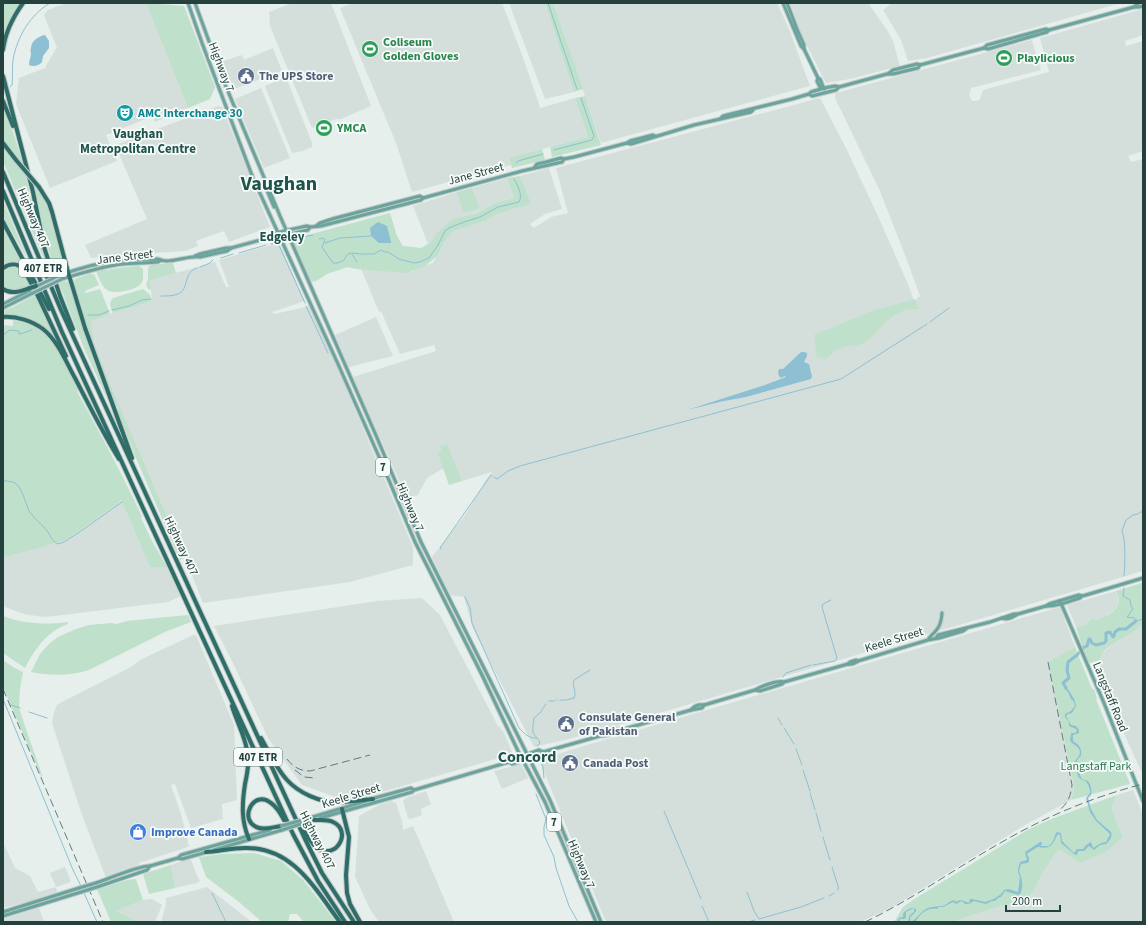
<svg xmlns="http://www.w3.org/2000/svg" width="1146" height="925" viewBox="0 0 1146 925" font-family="'Source Sans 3',sans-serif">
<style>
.built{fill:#d4dfdb}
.green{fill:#bfe0cb}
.water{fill:#8ec0d3}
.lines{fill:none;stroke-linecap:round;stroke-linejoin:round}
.stream{stroke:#8ec0d3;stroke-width:1}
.river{stroke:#8ec0d3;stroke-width:3}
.major-casing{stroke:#c2cac9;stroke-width:5}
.highway-casing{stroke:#c2cac9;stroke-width:6}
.major{stroke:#6aa49c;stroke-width:3}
.highway{stroke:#2f6e68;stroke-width:4}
.rail{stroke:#5f7c78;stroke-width:1;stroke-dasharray:8 4;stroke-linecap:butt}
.major-bridge-casing{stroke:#c2cac9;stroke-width:5;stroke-linecap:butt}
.highway-bridge-casing{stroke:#c2cac9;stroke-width:6;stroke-linecap:butt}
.major-bridge{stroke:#6aa49c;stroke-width:3}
.highway-bridge{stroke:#2f6e68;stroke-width:4}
.labels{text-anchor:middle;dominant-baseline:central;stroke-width:3.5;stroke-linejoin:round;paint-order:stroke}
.shield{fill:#f6fbf9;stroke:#637975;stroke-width:1}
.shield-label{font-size:11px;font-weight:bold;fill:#24413d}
.leisure-label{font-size:12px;font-weight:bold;fill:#27864d;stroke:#f6fbf9;text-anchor:start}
.street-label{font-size:12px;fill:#24413d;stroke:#f6fbf9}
.service-label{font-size:12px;font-weight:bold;fill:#4e5e75;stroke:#f6fbf9;text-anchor:start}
.culture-label{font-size:12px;font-weight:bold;fill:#0d838f;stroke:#f6fbf9;text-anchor:start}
.park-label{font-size:12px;fill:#2d7953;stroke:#f6fbf9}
.shop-label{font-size:12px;font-weight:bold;fill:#366cbe;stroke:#f6fbf9;text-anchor:start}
.neighbourhood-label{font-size:13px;font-weight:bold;fill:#1f544d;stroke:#f6fbf9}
.district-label{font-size:16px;font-weight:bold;fill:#1f544d;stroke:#f6fbf9}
.town-label{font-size:20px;font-weight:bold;fill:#1f544d;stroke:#f6fbf9}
</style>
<rect width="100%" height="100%" fill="#e6efec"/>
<g class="built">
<path d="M 66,3 L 146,3 L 188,108 L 155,122 L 153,116 L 106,135 L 117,161 L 50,188 L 16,104 L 19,78 L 45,68 L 55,50 L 57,48 L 44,15 L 48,10 Z"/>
<path d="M 292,3 L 331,3 L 371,106 L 341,119 L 336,119 L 312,128 L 270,26 L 269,12 Z"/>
<path d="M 353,3 L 502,3 L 521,52 L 538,101 L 540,108 L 575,98 L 588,137 L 509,158 L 511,165 L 412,192 L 396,143 L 340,8 Z"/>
<path d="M 509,3 L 545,3 L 574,92 L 545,99 Z"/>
<path d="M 553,3 L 777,3 L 789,29 L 810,86 L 601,143 Z"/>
<path d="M 790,3 L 868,3 L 887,30 L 893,41 L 900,66 L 850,79 L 826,83 L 802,36 Z"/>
<path d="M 892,3 L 1121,3 L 927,58 L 908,61 L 901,40 L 883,10 Z"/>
<path d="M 1143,9 L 1143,35 L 1125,41 L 1126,46 L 1143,41 L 1143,151 L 1128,156 L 1131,162 L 1143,159 L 1143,571 L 615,726 L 569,739 L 534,747 L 473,629 L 464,597 L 449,595 L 432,557 L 465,515 L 486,480 L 492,472 L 462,481 L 446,444 L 442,452 L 444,468 L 427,478 L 418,495 L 407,498 L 353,377 L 436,351 L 434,345 L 400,354 L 381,311 L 379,312 L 360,266 L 412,272 L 423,266 L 433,263 L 446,239 L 454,231 L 485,221 L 497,214 L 530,204 L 520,176 L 549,168 L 562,209 L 545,214 L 530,224 L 534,228 L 551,217 L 568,213 L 556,168 L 820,98 L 846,148 L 877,214 L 908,284 L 914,301 L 920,296 L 905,255 L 879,189 L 835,98 L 836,93 L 1032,40 L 1041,70 L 971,88 L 969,95 L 972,101 L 977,101 L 980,99 L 983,90 L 1049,72 L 1040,38 Z"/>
<path d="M 273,48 L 282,71 L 237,88 L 232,89 L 220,62 L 242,55 L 244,60 Z"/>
<path d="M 286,77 L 312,143 L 312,147 L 303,151 L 292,153 L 265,86 Z"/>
<path d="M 261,88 L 290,158 L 264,168 L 235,99 Z"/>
<path d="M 218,106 L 222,107 L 270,227 L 229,242 L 224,231 L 196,241 L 198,246 L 185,251 L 154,253 L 91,258 L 85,245 L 147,219 L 116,147 L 118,144 Z"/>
<path d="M 507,178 L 514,198 L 495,203 L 436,234 L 431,242 L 428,244 L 413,206 L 457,192 Z"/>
<path d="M 279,243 L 305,301 L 272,312 L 274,314 L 310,306 L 322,331 L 413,547 L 413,565 L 350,582 L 203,603 L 185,558 L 110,383 L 94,343 L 91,320 L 152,301 L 150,280 L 215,262 L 226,287 L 229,287 L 219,260 L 260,248 Z"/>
<path d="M 376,317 L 393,356 L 349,367 L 335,335 Z"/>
<path d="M 121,500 L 150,567 L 167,567 L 181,596 L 168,602 L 55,616 L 45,617 L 29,615 L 18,612 L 3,606 L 3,558 L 64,541 L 117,504 Z"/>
<path d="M 1116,591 L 1119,600 L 1116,608 L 1110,613 L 1103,618 L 1094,620 L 1093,619 L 1090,620 L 1086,625 L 1076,627 L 1067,605 Z"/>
<path d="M 422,598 L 440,615 L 498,726 L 496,727 L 499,726 L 504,733 L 513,754 L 368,796 L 341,799 L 302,785 L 268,738 L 233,663 L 214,626 L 377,601 Z"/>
<path d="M 1060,607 L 1075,647 L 1048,662 L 1074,786 L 1073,794 L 1071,800 L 1025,825 L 891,908 L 860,922 L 606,922 L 539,760 L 580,747 Z"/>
<path d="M 1143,624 L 1143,775 L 1098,677 L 1101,655 L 1112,644 L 1126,637 Z"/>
<path d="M 193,635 L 196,635 L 234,725 L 237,800 L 222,804 L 223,819 L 191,828 L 175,784 L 171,785 L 181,814 L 189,846 L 185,848 L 142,862 L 139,863 L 139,865 L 133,867 L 132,869 L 106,878 L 82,815 L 52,723 L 54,712 L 57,705 L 62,702 L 129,668 L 142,659 Z"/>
<path d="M 520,764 L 522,766 L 528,778 L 502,789 L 494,771 Z"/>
<path d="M 1133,790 L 1143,814 L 1143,922 L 952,922 L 994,908 L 1007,905 L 1030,893 L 1035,888 L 1042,874 L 1056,853 L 1061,850 L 1123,837 L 1111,808 L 1117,795 Z"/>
<path d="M 426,791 L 431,804 L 421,809 L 422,815 L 411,819 L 408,818 L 403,801 L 406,798 Z"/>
<path d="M 391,801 L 396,803 L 402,821 L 403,830 L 413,826 L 454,922 L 379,922 L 370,909 L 355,877 L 359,816 L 379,805 Z"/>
<path d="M 3,842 L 15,868 L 30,876 L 38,892 L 56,887 L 50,873 L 65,867 L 71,882 L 56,887 L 57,892 L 28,902 L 3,908 Z"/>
<path d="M 187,859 L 191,860 L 195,871 L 200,881 L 197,883 L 175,888 L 171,865 Z"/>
<path d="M 207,887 L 252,922 L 161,922 L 166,904 L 166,898 Z"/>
<path d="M 152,899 L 162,905 L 155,922 L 139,922 L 116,911 L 143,900 Z"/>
<path d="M 39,908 L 44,922 L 3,922 L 3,919 Z"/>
</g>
<g class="green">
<path d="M 3,3 L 20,3 C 12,15 7,26 3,40 Z"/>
<path d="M 146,3 L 184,6 L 215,87 L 210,99 L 188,108 Z"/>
<path d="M 545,3 L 553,3 L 583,89 L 574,92 Z"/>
<path d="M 585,96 L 601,145 L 552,157 L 550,147 L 588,137 L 575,98 Z"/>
<path d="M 3,106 L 12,129 L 22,161 L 21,163 L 3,140 Z"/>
<path d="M 3,146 L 25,172 L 38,234 L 49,271 L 3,161 Z"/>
<path d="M 542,149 L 545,160 L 512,168 L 509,158 Z"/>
<path d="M 520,176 L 531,204 L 497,214 L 485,221 L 454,231 L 446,239 L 437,256 L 424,267 L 407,273 L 356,269 L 348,267 L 327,274 L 316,281 L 310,282 L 301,262 L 293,239 L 390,213 L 397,236 L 403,246 L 421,248 L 431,242 L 436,234 L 453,219 L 475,214 L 495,203 L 514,198 L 507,178 Z"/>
<path d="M 34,182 L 47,203 L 54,225 L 56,235 L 57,235 L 65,267 L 64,271 L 56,274 L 46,241 C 46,234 45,231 42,225 Z"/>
<path d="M 472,188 L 479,208 L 464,213 L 457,192 Z"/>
<path d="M 3,201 L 28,260 L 3,216 Z"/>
<path d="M 3,229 L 26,270 L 21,265 L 3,266 Z"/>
<path d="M 173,263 L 176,273 L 150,280 L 151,289 L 149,290 L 146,285 L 148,280 L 148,268 L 150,265 Z"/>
<path d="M 135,266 L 139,266 L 143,269 C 143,273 144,278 142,282 C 139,290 113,295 107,290 C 101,286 99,277 96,271 Z"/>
<path d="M 9,267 C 22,267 26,276 31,286 C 22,289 11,294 3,286 L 3,271 Z"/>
<path d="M 91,273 L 92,275 L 94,274 L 99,285 L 85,291 L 86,293 L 100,289 L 101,291 L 110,314 L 91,321 L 94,343 L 110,383 L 185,558 L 180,560 L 136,458 L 117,410 L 118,408 L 112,397 L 94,347 L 74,285 L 74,282 L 75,279 Z"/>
<path d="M 65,281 L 69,283 L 89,348 L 108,401 L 83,346 L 59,283 Z"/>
<path d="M 143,289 L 150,295 L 152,301 L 113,313 C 111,308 108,303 113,298 Z"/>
<path d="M 35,295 L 57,341 L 56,341 C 39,324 30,314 3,315 L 3,311 L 13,307 Z"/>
<path d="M 915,299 L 918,309 C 913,309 907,309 903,311 C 888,315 878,334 865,342 C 857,347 849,345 841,348 C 835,350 831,355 826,359 L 823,359 L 819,357 L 817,358 L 814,335 L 872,311 Z"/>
<path d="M 13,320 C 18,321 23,322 28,323 C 53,332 67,368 78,390 L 77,391 L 79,395 C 101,436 123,475 142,517 L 141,518 L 152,541 L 167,567 L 150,567 L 121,500 L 117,504 L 64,541 L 3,558 L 3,325 L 13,326 Z"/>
<path d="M 447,444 L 462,481 L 449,485 L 438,454 L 442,452 L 440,446 Z"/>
<path d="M 1142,583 L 1143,624 C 1137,629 1131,634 1125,637 C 1116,642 1102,648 1100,660 L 1090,663 L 1086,658 L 1076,627 L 1086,625 L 1090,620 L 1093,619 L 1095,620 C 1104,618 1118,612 1119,600 C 1119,597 1117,594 1116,591 Z"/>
<path d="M 188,615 L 191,622 L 167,631 L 89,670 C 69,676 51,676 31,672 L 40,654 L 49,644 L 58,637 L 76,629 L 89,625 L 100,624 L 112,623 L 117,624 L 127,621 Z"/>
<path d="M 3,616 C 24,624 46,625 68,622 L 68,624 C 47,631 35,649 25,668 L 3,653 Z"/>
<path d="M 1075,647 L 1092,689 L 1094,689 L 1097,698 L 1096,699 L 1130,784 L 1071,800 L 1073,794 L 1074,786 L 1048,662 Z"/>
<path d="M 3,660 L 13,667 L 23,672 L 20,688 L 19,708 L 27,732 L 42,775 L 42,778 L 3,687 Z"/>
<path d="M 1117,795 L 1111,808 L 1123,837 L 1107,851 L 1080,863 L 1061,850 L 1056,853 L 1042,874 L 1035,888 L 1031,893 L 1029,896 L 1007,905 L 994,908 L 952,922 L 894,922 L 903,907 L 916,898 L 1029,829 L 1054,818 Z"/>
<path d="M 254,853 L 281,861 L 303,880 L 336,922 L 304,922 L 297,914 L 290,914 L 288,922 L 262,922 L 239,902 L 206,877 L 199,857 L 223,854 Z"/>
<path d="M 171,865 L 175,888 L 149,894 L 143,874 Z"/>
<path d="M 136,879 L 143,900 L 116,911 L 139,922 L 111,922 L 97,889 L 127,880 Z"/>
</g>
<g class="water">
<path d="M 45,35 L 49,41 L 49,48 L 43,56 L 42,62 C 39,66 33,67 29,65 C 29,61 30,59 31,55 C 31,53 30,50 31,48 C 31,41 39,36 45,35 Z"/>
<path d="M 378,222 L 387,226 L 391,242 L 391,243 L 379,243 L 371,236 L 370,228 Z"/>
<path d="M 801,352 L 804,352 L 807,353 L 807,356 L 804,362 L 809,364 L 812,376 L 811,379 L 746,397 L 724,401 L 687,410 L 765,385 L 786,377 L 785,376 L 781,378 L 779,376 L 778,372 L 779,369 L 783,369 Z"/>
<path d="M 1064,685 C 1070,692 1075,698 1076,706 L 1072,713 L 1068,714 L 1066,716 L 1071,725 L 1076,726 L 1079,730 L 1079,733 L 1073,735 L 1073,741 C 1080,746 1082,748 1081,756 L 1077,760 C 1077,762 1080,778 1082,779 C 1084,780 1086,780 1088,781 C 1091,785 1092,790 1091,795 L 1088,798 L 1091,809 L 1097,820 L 1111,832 C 1113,837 1109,841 1106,844 L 1100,845 L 1094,850 L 1089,846 L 1084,851 L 1078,851 L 1078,853 L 1076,855 L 1074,854 L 1061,843 L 1060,835 L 1058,834 C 1052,844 1052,850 1038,847 L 1028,853 L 1027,854 L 1029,858 L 1029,862 L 1027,863 L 1021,864 L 1019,871 C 1022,877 1024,888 1020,894 L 1018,895 L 1005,891 L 1001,897 L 998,898 L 995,901 L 992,901 L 986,904 L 974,901 L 969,904 L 965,904 L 962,901 L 956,904 L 953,902 L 943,907 L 939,907 L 937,909 C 927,907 920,914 915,922 L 909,922 C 907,918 911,913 914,912 L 914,909 L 912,909 L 906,912 L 906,918 L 904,919 L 900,919 L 899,922 L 897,922 L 899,918 L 903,917 L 903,914 L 904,912 L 911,908 L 916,909 L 916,911 C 914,915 908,916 911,922 C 916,919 920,913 926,909 C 932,906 936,907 942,906 C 947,905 949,901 954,900 L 956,902 C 962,898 964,902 969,903 L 970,899 L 972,899 L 985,902 C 992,900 1000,897 1004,890 L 1008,889 L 1018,892 L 1020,877 L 1018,872 L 1018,869 L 1020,862 L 1027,860 L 1025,852 L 1040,842 L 1042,842 L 1041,846 L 1049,846 L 1053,841 L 1056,833 L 1057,832 L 1061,833 L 1062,841 L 1074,853 L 1077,849 L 1083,849 L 1086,845 L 1091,842 L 1093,848 L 1101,843 L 1106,842 L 1110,834 L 1096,821 L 1090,812 L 1086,798 L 1090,793 C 1090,788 1088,783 1084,780 C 1076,780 1077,768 1075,761 C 1076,759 1078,758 1079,756 C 1083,746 1072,746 1070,740 C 1070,738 1071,735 1071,733 L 1075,733 L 1077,731 L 1076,729 L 1069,726 L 1069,722 L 1065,717 L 1065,714 L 1071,711 L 1075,706 L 1074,702 L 1071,699 L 1068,692 L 1064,688 Z"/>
</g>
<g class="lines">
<g class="stream">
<path d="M 548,3 L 577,89"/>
<path d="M 10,87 L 12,85 C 13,77 12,68 13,60 C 17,37 30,15 50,3"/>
<path d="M 554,150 L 592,140 L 594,136 L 581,98"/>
<path d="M 516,163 L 518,161 L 543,154"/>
<path d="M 293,239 L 313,235"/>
<path d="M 319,239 L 323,238 L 325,240 L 322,247 L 333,263 L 337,263 L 343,261 L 348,254 L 352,253 L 361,254 L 374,254 L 381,250 L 385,252 L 388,252 L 399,259 L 414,263 L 420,262 L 429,258 L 431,255 L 438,245 L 445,231 L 449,228 L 464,222 L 480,217 L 498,207 L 519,202 C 523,195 518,186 514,179"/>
<path d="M 325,243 L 340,238 L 371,236"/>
<path d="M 271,244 L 278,243 L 305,303"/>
<path d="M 239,253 L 266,245"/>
<path d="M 352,254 L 357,262"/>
<path d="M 221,258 L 233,254"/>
<path d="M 200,267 L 210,263 L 213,260"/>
<path d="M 161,296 C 167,296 173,296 178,294 C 190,289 182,273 197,268"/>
<path d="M 306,306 L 328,353"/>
<path d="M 112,310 L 129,306 L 142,300 L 151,299"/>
<path d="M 88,315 L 99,315 L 109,311"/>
<path d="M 930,322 L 949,308"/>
<path d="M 3,335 L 10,330 L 19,331 L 19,334 L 20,334 L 32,330"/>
<path d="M 494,477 L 497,479 L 508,471 L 520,466 L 841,379 L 927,324"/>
<path d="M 3,480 C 7,482 12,481 15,483 C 22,487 26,505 29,511 C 34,519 43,525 48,532 C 51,537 52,541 58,544 L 64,542 L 78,533 L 122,502"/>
<path d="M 441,549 L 440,548 L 491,475 L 492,476"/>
<path d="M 1124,576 C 1125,565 1126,541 1122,531 L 1126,520 L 1133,515 L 1138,514 L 1140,512 L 1143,512"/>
<path d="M 1124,588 L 1123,596 L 1130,600 L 1131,606 L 1133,609 L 1127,617 L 1134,618 L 1136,621 L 1143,619"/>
<path d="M 465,597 L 470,608 L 472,623 L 519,728 C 524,733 529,739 537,738"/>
<path d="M 813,665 L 835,661 L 837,658 L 822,607 L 823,604 L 831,600"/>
<path d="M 783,677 L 786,673 L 811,665"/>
<path d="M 3,699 L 73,870 L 83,890"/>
<path d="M 556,700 L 557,700"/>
<path d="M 560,700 L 566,700 L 574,698 C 577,692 572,686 574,680 L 590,670"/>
<path d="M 549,701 L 554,701"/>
<path d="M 11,705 L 20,708"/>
<path d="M 29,712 L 47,718"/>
<path d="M 778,718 L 782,725"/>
<path d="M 784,728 L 794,744"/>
<path d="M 537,746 L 540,743 C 539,739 534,736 533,732 C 532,728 534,722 534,718 L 540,713 L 546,704"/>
<path d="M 796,749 L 802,765"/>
<path d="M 541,761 L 543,767 L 544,778"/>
<path d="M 803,770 L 810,791"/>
<path d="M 810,793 L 815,810"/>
<path d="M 536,794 L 546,819 L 544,827 L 544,835 L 554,857 L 556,868 L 569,906 L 578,922"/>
<path d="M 664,811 L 701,899"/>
<path d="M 816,813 L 821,831"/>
<path d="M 823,837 L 830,860"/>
<path d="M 832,867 L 838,886 L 838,890"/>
<path d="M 747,892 L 754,911 L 759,919 L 801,907 L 824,898"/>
<path d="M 84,893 L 97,922"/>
<path d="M 212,893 L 226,922"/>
<path d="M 829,896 L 834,893"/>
<path d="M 702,906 L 709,922"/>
<path d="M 748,922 L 755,920"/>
</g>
<path class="river" d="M 1066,688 L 1063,683 L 1069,678 L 1067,670 L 1068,662 L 1077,655 L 1084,647 L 1085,647 L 1087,646 L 1089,639 L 1090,639 L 1092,643 L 1096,645 L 1104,643 L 1106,641 L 1106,633 L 1110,632 L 1113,637 L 1114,636 L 1115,632 L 1119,629 L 1126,629 L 1136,621"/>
<g class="major-casing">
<g id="major">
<path d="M 188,3 L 202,43 L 253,178 L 338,364 L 380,459 L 415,542 L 482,675 L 518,751 L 545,802 L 596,922"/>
<path d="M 195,3 L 222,77 L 263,175 L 280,216 L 375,433 L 421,542 L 550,800 L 601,922"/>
<path d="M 783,3 L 801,46 L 804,49 L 818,78 L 820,79 L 824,89"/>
<path d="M 787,3 L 797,29 L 804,45 L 804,49"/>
<path d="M 1134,7 L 1139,3"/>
<path d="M 984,48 L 987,45 L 1046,29 L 1049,30"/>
<path d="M 888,74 L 893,70 L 917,64 L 920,65"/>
<path d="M 818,78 L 817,81 L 821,89"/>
<path d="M 809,94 L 812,96 L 836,90 L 839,87 L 887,74 L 893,74 L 918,68 L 920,65 L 984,48 L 988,49 L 1047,32 L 1049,30 L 1134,7 L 1139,7 L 1143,6"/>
<path d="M 721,118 L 723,116 L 792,99 L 809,94 L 811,92 L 824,88 L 835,86 L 839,87"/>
<path d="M 627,143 L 631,144 L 694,125 L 751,112 L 753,110"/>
<path d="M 534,168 L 537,164 L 546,162 L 561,158 L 564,159 L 574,157 L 627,143 L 630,141 L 653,135 L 655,136"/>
<path d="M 263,181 L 274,207"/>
<path d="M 316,226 L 320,223 L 332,219 L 420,196 L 423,198"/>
<path d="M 266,238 C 271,232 298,228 307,226 L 310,227 L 321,226 L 421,200 L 423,198 L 522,171 L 562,162 L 564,159"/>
<path d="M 195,256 L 200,254 L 226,248 L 231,248 L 264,239 L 268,239 L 308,230 L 310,227"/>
<path d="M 60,275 C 80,268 102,262 124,260 C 135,259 147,259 158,259 C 168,265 188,255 200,257 L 227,251 L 231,248"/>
<path d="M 62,279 C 82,273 103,266 123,264 C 135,263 147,263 158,262 L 161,260"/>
<path d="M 3,304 L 31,290"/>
<path d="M 3,308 L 33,293"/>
<path d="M 1060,601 L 1104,703 L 1143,801"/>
<path d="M 1046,606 L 1049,604 L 1079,595 L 1082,596"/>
<path d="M 1002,618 C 1008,621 1014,616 1018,614 L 1046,606 C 1057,607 1069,601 1080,598 L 1082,596 L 1086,595 L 1143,578"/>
<path d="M 929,638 C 938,629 941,626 942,613"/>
<path d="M 936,638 L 938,635 L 990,622 L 1014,614 L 1017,614"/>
<path d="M 848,664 L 850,662 L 856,660 L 858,661"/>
<path d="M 755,690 L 760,691 L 782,684 L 784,682 L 848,664 C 851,665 856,663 858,661 L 928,640 L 939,638 L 963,631 L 966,629"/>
<path d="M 691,710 C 694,706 699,704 704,705 L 755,690 C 761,686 778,680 784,682"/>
<path d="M 601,735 C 607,731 617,728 624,729"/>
<path d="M 509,762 L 512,764 L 540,756 L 543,752"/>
<path d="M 371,799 L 411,788 L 414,790"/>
<path d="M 320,818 L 412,792 L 414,790 L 509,762 L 511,760 L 539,750 L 543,752 L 600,736 C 608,736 617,733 624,729 L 691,710 L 702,708 L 704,705"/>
<path d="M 306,819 L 366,801"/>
<path d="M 214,850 L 282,830"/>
<path d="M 178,858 L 182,859 L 207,852"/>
<path d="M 96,883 C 108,879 140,865 150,866 L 178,858 L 181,855 L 270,830"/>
<path d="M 97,887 L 147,870 L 150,866"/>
<path d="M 3,912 L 79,888"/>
<path d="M 3,916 L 81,892"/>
</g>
</g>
<g class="highway-casing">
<g id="highway">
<path d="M 3,50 C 5,32 13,17 23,3"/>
<path d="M 3,76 L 33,192 L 44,247 L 60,296 L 73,329"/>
<path d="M 3,101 L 13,126"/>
<path d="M 3,143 L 16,160"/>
<path d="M 3,172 L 61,310 L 305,839 L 322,873 L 354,922"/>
<path d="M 39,187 L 49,203 L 52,212 L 68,272 L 85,328 L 132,458"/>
<path d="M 3,191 L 62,332 L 293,834 L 318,881 L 345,922"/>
<path d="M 3,222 L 49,309"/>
<path d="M 3,268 C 10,263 18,263 24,270 L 36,292 L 66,356"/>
<path d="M 3,289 C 12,295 21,291 30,288"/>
<path d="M 3,317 C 17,316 32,321 43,329 C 58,341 66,362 75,378 C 89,405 103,433 119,459"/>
<path d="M 232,706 C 237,723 247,739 248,757 C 249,766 247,775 245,784 C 242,804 241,821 249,839"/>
<path d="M 261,738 C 269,752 276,768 287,780 C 299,793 319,802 336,802 C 349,802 361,800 373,799"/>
<path d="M 342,809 L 349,837 L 346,875 L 347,893 L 350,904 L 360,922"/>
<path d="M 299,822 C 305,830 309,842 317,848 C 336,861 353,831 333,822 C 328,819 320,820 314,820"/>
<path d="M 281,826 C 274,827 266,830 259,828 C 237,822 253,788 271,803 C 277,807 281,814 284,820"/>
<path d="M 206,852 C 219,851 232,848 245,848 C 293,847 315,889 340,922"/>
</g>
</g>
<use href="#major" class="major"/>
<use href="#highway" class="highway"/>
<g class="rail">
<path d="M 1048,662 L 1072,785 C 1071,796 1067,805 1058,811"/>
<path d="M 3,689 L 103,922"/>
<path d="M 287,759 C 293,767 300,771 310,771 L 370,755"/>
<path d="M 295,770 L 304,777 L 315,778"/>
<path d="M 865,922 C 913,899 956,868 1002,842 C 1047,816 1093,797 1143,784"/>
</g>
<g class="major-bridge-casing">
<g id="major-bridge">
<path d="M 35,287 L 60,275"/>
<path d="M 33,293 L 62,279"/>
<path d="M 281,826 L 306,819"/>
<path d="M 282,830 L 307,822"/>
<path d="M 79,888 L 96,883"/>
<path d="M 81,892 L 97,887"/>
</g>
</g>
<g class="highway-bridge-casing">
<g id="highway-bridge">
<path d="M 16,160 L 39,187"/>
<path d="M 30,288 L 36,286"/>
</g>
</g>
<use href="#major-bridge" class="major-bridge"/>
<use href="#highway-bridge" class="highway-bridge"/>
</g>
<defs>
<g id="stadium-disc" transform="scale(0.9)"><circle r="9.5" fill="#2e9e5b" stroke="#f6fbf9"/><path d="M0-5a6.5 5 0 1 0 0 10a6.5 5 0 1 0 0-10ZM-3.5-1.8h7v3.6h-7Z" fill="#fff"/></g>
<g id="civic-disc" transform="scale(0.9)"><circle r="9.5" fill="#5c6f8a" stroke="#f6fbf9"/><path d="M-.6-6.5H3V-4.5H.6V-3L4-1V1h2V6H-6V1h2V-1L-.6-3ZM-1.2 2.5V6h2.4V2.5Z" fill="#fff"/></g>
<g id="theatre-disc" transform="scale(0.9)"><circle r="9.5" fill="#0f9aa8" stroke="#f6fbf9"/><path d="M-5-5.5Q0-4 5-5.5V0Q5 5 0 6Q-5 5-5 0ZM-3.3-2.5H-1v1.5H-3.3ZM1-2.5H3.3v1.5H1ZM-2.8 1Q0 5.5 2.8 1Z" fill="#fff"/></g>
<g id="shop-disc" transform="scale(0.9)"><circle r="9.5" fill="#3f7fe0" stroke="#f6fbf9"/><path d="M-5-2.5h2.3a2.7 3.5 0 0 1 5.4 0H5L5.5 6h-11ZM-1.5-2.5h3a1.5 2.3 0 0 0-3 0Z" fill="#fff"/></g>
</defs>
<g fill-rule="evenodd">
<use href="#stadium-disc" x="370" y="49"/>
<use href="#stadium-disc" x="1004" y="58"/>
<use href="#civic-disc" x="246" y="76"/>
<use href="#theatre-disc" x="125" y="113"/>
<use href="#stadium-disc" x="324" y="128"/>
<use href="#civic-disc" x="566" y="724"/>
<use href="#civic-disc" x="570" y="763"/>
<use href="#shop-disc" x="138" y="832"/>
</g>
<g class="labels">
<g class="shield">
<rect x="19" y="259" width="48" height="18" rx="3"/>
<rect x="376" y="458" width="14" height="18" rx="3"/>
<rect x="234" y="748" width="48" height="18" rx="3"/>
<rect x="547" y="813" width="14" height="18" rx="3"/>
</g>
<g class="shield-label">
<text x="43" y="268">407 ETR</text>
<text x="383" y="467">7</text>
<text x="258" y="757">407 ETR</text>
<text x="554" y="822">7</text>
</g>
<g class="leisure-label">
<text x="383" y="42">Coliseum<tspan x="383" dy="14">Golden Gloves</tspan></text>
<text x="1017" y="58">Playlicious</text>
<text x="337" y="128">YMCA</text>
</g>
<g class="street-label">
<text transform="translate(221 67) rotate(69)">Highway 7</text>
<text transform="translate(476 174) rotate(-15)">Jane Street</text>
<text transform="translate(33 218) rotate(67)">Highway 407</text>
<text transform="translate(125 257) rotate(-7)">Jane Street</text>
<text transform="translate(410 507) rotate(67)">Highway 7</text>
<text transform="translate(181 546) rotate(65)">Highway 407</text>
<text transform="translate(894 640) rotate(-17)">Keele Street</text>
<text transform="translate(1110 697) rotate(68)">Langstaff Road</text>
<text transform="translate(351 796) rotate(-17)">Keele Street</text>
<text transform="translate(317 840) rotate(63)">Highway 407</text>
<text transform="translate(581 864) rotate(67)">Highway 7</text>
</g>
<g class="service-label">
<text x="259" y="76">The UPS Store</text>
<text x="579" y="717">Consulate General<tspan x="579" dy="14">of Pakistan</tspan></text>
<text x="583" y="763">Canada Post</text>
</g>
<g class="culture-label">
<text x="138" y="113">AMC Interchange 30</text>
</g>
<g class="park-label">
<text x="1096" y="766">Langstaff Park</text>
</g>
<g class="shop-label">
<text x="151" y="832">Improve Canada</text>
</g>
<g class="neighbourhood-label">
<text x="138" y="134">Vaughan<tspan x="138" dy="15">Metropolitan Centre</tspan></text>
<text x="282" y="237">Edgeley</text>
</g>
<g class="district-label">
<text x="527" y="757">Concord</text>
</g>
<g class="town-label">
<text x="279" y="184">Vaughan</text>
</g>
</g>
<rect width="1146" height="925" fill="none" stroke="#24413d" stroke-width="8"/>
<path d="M1006 905v6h54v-6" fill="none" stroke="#24413d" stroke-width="2"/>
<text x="1012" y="905" font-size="12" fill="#24413d" stroke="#f6fbf9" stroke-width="3" paint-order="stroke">200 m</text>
</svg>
